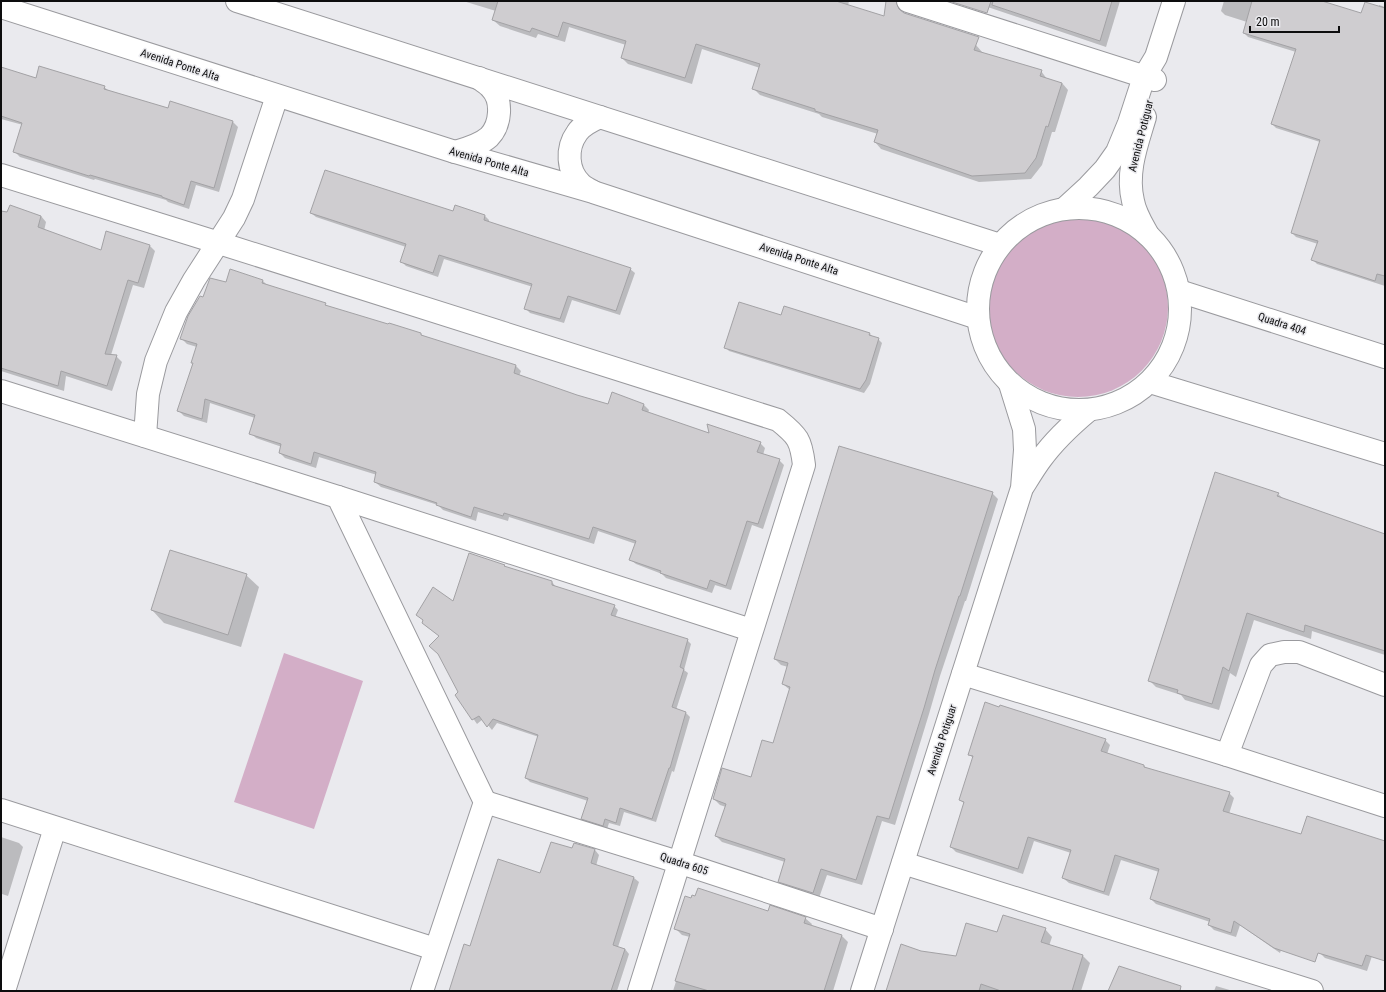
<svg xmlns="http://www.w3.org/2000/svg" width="1386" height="992" viewBox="0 0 1386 992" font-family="'Roboto Condensed',sans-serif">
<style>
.green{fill:#d3aec7}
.shadow{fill:#0003}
.building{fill:#cfcdd0;stroke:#a3a2a5}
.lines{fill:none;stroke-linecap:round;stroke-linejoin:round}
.street-casing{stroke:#9a9a9e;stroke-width:24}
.secondary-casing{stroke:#9a9a9e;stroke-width:24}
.street{stroke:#fff;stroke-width:22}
.secondary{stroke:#fff;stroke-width:22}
.labels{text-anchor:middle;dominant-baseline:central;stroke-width:3;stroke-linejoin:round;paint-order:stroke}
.street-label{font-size:11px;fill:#0d0d0e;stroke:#eaeaee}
</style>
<rect width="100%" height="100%" fill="#eaeaee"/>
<g class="green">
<circle cx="1078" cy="307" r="90"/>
<path d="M 284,653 L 363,681 L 314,829 L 234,802 Z"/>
</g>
<g class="shadow">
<path d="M 463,1 L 849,1 L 848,6 L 976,45 L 982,52 L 982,53 L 1041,71 L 1047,79 L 1062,83 L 1068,90 L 1055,132 L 1052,132 L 1042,165 L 1031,179 L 979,182 L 881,149 L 875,142 L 878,134 L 822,117 L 819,114 L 760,95 L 753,88 L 760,68 L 702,49 L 692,84 L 628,64 L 622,58 L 626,45 L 569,27 L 565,42 L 538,34 L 536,38 L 500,26 L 493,20 L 496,11 Z"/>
<path d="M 970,1 L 1120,1 L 1106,47 Z"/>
<path d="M 1224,1 L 1319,1 L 1362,15 L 1379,7 L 1379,5 L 1385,7 L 1385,286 L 1317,264 L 1313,260 L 1318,244 L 1296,237 L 1292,233 L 1320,142 L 1276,128 L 1272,124 L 1296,52 L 1248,37 L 1244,33 L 1247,22 L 1225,15 L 1221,11 Z"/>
<path d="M 1,68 L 36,80 L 104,87 L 109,91 L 168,109 L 233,122 L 238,127 L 219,192 L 196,185 L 189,209 L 168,202 L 166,200 L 95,179 L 94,180 L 20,157 L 15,152 L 23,125 L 1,119 Z"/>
<path d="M 456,206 L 485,216 L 489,220 L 489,222 L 630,269 L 635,273 L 620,315 L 572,300 L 564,323 L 530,313 L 526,309 L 533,287 L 444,259 L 438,277 L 406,266 L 401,261 L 406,247 L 316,217 L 311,213 L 454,213 Z"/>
<path d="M 10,207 L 41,216 L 46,222 L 44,231 L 102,251 L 107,232 L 150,246 L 155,251 L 144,288 L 133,285 L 111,355 L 116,356 L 122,362 L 112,391 L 66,376 L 64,391 L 1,371 L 1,212 L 7,214 Z"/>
<path d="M 263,281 L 267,285 L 325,304 L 328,307 L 421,334 L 423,336 L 516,366 L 521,371 L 519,376 L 576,396 L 609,406 L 644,405 L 649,410 L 648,413 L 710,434 L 760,443 L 765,448 L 763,455 L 779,460 L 784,465 L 763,529 L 752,525 L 731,590 L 715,585 L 712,593 L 666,578 L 662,574 L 636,564 L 631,560 L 636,544 L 598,531 L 594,544 L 509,517 L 508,521 L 478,512 L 476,521 L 443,510 L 438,505 L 381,487 L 375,482 L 377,475 L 319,457 L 316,468 L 285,458 L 280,453 L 282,447 L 256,438 L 251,433 L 255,418 L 210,403 L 207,423 L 184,416 L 179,411 L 193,364 L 192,362 L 197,347 L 187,344 L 182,339 L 203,298 L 226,284 Z"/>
<path d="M 781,317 L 870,334 L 874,338 L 878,339 L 882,343 L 870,384 L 864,393 L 729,351 L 725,347 Z"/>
<path d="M 992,493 L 998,499 L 966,601 L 965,601 L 940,676 L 929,714 L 895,825 L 882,821 L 862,885 L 827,875 L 819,898 L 785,887 L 779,881 L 785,862 L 722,842 L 716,836 L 726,807 L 720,805 L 714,799 L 751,778 L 774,745 L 790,690 L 783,684 L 788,667 L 781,665 L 775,659 Z"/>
<path d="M 1278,494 L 1285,500 L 1385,535 L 1385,655 L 1312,631 L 1311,639 L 1254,620 L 1236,677 L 1230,673 L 1219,710 L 1185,700 L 1181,695 L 1156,687 L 1149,680 Z"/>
<path d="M 504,566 L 506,568 L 552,582 L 556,587 L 614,606 L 618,610 L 615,618 L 687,640 L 691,644 L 684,670 L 688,673 L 676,710 L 686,713 L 690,717 L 674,772 L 672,771 L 656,822 L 624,812 L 620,826 L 609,823 L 607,829 L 586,823 L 582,819 L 588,801 L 530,782 L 526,778 L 539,737 L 497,723 L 492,730 L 483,719 L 477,724 L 457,695 L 459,693 L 440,636 L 427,627 L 423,623 L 424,621 L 417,615 L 454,602 Z"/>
<path d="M 246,575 L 259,587 L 241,647 L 164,623 L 152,610 Z"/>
<path d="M 1105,740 L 1110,745 L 1107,754 L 1144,766 L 1148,769 L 1229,793 L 1234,798 L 1229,814 L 1301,836 L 1385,841 L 1385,917 L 1367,971 L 1325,958 L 1320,953 L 1309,870 L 1280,953 L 1240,925 L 1236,937 L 1214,930 L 1209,925 L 1210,922 L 1156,904 L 1151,899 L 1159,872 L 1121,860 L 1109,896 L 1069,883 L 1063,878 L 1071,853 L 1034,841 L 1023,874 L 956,852 L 951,847 L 965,804 L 960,800 L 974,759 L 970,755 Z"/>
<path d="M 1,837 L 19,843 L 23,847 L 8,896 L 2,894 L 1,895 Z"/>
<path d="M 574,844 L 595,850 L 599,855 L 596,866 L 634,878 L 639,882 L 618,947 L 625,949 L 629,954 L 617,991 L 450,991 L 471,947 L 541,874 L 573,850 Z"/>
<path d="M 769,912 L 805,918 L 812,924 L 811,926 L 842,936 L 848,942 L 833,991 L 673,991 L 690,937 L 682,935 L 675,928 Z"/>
<path d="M 1045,929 L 1052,937 L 1049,946 L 1083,956 L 1090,963 L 1081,991 L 891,991 L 921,952 L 957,957 L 998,934 Z"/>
<path d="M 1216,986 L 1233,991 L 1214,991 Z"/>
</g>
<g class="building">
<path d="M 498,1 L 836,1 L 884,16 L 886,1 L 896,1 L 899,9 L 904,13 L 979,37 L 974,50 L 1042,70 L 1040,76 L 1062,83 L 1048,127 L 1046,126 L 1036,158 L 1025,173 L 972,176 L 874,142 L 878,130 L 815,111 L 815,109 L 752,89 L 760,64 L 696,44 L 685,78 L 621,58 L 626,41 L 563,22 L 558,37 L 532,28 L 530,32 L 492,20 Z"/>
<path d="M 949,1 L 991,1 L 987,13 Z"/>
<path d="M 993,1 L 1112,1 L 1100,41 L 992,5 Z"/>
<path d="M 1252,1 L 1322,1 L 1361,13 L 1365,2 L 1385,8 L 1385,276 L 1377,274 L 1375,281 L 1311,260 L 1318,241 L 1291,233 L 1320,140 L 1271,124 L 1296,49 L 1243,33 Z"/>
<path d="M 39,66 L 105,86 L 104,89 L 168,108 L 170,101 L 233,121 L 214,188 L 191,181 L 184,205 L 162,197 L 162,196 L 90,175 L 89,176 L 13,152 L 22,123 L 1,116 L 1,67 L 36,78 Z"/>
<path d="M 325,170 L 453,211 L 455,205 L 485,215 L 484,220 L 631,268 L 616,311 L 568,296 L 560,319 L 524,309 L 532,284 L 439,255 L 433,273 L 400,262 L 406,244 L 310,213 Z"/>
<path d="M 10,205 L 41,216 L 38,227 L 101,250 L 106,231 L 150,245 L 138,283 L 128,280 L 105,354 L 117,355 L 107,386 L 61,371 L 58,386 L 1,368 L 1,211 L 7,212 Z"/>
<path d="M 230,269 L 263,280 L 262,283 L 326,303 L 325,305 L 388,324 L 389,323 L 421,333 L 421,335 L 516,365 L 514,373 L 577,395 L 608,404 L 612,392 L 644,404 L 642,410 L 709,433 L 707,424 L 761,442 L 757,452 L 780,459 L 758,524 L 747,521 L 726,586 L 710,580 L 707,589 L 660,573 L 661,571 L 629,560 L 636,541 L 593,527 L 589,539 L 504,513 L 503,516 L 474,507 L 471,517 L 436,505 L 437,503 L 374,482 L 376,472 L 314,452 L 311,464 L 279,453 L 281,444 L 249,434 L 255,415 L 205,399 L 202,419 L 177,411 L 193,363 L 191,363 L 197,344 L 180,339 L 188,316 L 200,296 L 203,297 L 210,278 L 226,282 Z"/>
<path d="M 739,302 L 781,315 L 784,306 L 870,333 L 869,335 L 879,338 L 866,380 L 860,389 L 724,348 Z"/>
<path d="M 839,446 L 993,492 L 960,596 L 959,596 L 935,670 L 924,708 L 889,819 L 877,816 L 856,880 L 821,869 L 813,893 L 778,882 L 785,859 L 715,836 L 726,804 L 713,799 L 722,768 L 751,777 L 762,740 L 773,743 L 790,687 L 782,684 L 788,663 L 774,659 Z"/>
<path d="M 1215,472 L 1279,493 L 1277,496 L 1385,534 L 1385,651 L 1305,625 L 1304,632 L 1247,613 L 1229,671 L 1223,667 L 1212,704 L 1177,693 L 1178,690 L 1148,681 Z"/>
<path d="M 170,550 L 247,574 L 228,635 L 151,610 Z"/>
<path d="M 469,553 L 505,565 L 504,566 L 552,581 L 552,585 L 615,605 L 611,615 L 688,639 L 680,667 L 684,669 L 672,707 L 686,712 L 670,768 L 669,768 L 652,819 L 620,808 L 616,823 L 605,819 L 603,826 L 581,819 L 588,798 L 525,778 L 538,735 L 493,719 L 487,727 L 479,716 L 472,720 L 455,695 L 458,692 L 438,654 L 429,646 L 439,636 L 422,623 L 423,620 L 416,615 L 433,587 L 453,601 Z"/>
<path d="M 985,702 L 999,707 L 1000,705 L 1106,739 L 1101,751 L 1144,765 L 1144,767 L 1230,792 L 1223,811 L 1301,834 L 1307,816 L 1385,841 L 1385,961 L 1366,955 L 1362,966 L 1318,953 L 1315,962 L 1274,948 L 1234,921 L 1231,933 L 1208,925 L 1210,919 L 1150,899 L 1159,869 L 1115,855 L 1104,892 L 1062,878 L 1071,850 L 1028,837 L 1018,869 L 950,847 L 964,802 L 959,800 L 973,756 L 968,755 Z"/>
<path d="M 551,842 L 572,848 L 574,843 L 595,849 L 591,863 L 634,877 L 613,945 L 625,949 L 611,991 L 449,991 L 464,944 L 470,946 L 498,859 L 540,873 Z"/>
<path d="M 698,888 L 768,911 L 770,905 L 806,917 L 804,923 L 842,935 L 824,991 L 709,991 L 675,981 L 690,934 L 674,929 L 685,896 L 691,898 L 692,895 L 695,896 Z"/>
<path d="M 1003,915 L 1046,928 L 1041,942 L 1083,955 L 1072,991 L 1001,991 L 981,984 L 979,991 L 886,991 L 901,944 L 921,951 L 956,956 L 966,923 L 997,932 Z"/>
<path d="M 1119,966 L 1181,986 L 1180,991 L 1108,991 Z"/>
</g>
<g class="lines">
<g class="street-casing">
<g id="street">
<path d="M 908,1 L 1155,80"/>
<path d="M 1,175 L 219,243 L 778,420 C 798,436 801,440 804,465 L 639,991"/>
<path d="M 1,391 L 338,497 L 485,802 L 422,991"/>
<path d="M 145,436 L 148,394 L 156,361 L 176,312 L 194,280 L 234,218 L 243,199 L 277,96"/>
<path d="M 338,497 L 751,630"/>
<path d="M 963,674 L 1227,755 L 1385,806"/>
<path d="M 1227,755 L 1261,665 L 1270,655 L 1284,652 L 1299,652 L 1385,685"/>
<path d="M 485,802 L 678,862 L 882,929"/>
<path d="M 1,810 L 435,949"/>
<path d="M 903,863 L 1312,991"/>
<path d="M 4,991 L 55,828"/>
</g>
</g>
<g class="secondary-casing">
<g id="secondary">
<path d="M 237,1 L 1000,245"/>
<path d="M 1,7 L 455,152 L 593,192 L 978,318"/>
<path d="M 1145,117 C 1137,144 1126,172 1133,201 C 1135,213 1142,224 1148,235"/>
<path d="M 455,152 C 466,149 480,145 489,137 C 501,125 503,100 491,88 C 488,84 482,81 479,78"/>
<path d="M 592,191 C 588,189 584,187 581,184 C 567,171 566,148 577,133 C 582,125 591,121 600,117"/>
<circle cx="1079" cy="309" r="101"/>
<path d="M 1064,209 L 1088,187 L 1105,169 L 1117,152 L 1129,123 L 1144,77 L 1156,57 L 1174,1"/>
<path d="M 1179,291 L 1385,357"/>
<path d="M 1150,382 L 1385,454"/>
<path d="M 1024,485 C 1029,477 1035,467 1041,459 C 1054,441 1071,425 1089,410"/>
<path d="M 862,991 L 1022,488 L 1025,450 L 1024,429 L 1010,384"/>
</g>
</g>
<use href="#street" class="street"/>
<use href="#secondary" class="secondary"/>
</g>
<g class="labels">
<g class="street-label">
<text transform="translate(180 65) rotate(18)">Avenida Ponte Alta</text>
<text transform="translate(1141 136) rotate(-76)">Avenida Potiguar</text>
<text transform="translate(489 162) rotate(16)">Avenida Ponte Alta</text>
<text transform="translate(799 259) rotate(18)">Avenida Ponte Alta</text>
<text transform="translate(1282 324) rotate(18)">Quadra 404</text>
<text transform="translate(942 740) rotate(-72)">Avenida Potiguar</text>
<text transform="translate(684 864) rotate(18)">Quadra 605</text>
</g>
</g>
<rect width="1386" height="992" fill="none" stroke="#0d0d0e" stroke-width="4"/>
<path d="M1250 26v6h89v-6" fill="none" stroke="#0d0d0e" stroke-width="2"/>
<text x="1256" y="26" font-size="12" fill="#0d0d0e" stroke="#eaeaee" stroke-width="3" paint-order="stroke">20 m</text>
</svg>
